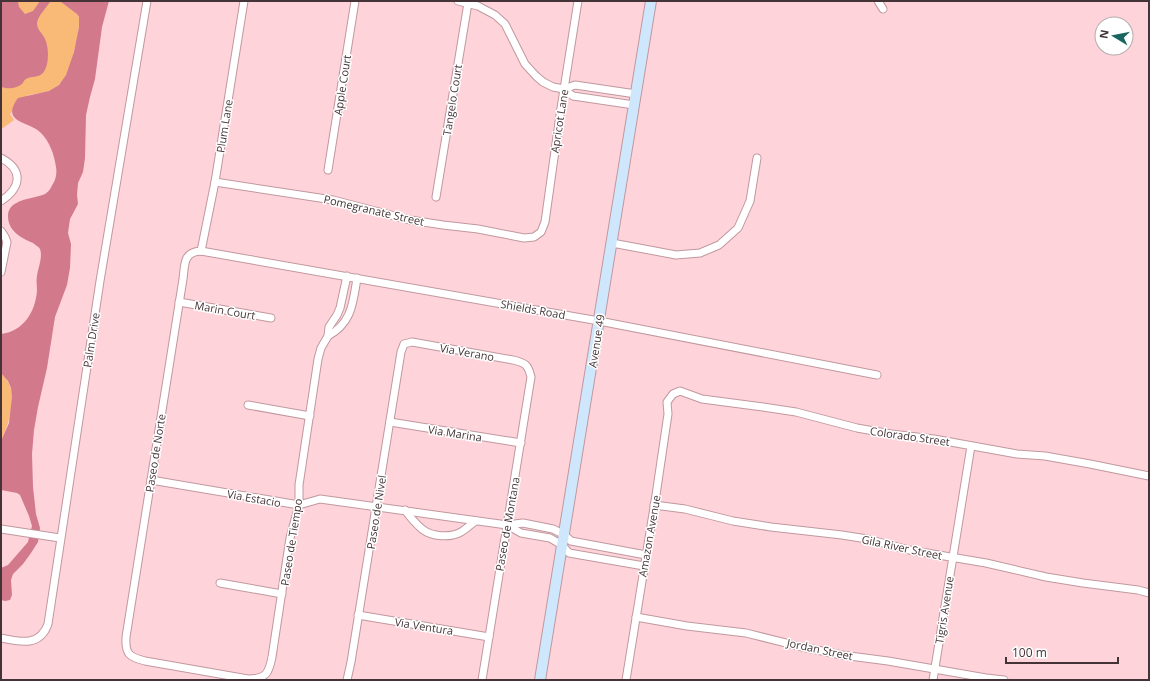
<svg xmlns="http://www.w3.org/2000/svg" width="1150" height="681" viewBox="0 0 1150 681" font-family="'Open Sans',sans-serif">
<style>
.green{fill:#f9ba78}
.water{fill:#d2798c}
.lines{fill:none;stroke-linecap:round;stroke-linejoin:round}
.street-casing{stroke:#c1989f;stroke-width:9}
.secondary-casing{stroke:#c1989f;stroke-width:12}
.street{stroke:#fff;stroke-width:7}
.secondary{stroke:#cee7fd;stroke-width:10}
.labels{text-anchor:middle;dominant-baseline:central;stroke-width:3;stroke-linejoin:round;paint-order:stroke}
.street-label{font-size:11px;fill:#453437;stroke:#fff}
</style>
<rect width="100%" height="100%" fill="#ffd3da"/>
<g class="green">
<path d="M 1,1 L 59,1 L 61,2 C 66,6 75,10 78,15 C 83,23 71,67 66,75 C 64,80 60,84 56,87 C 49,93 38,93 29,95 L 27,96 L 10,114 L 14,120 L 3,128 L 1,127 Z"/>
<path d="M 1,373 C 21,391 10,420 1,441 Z"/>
</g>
<g class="water">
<path d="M 1,1 L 18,1 L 19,7 L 25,14 L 33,11 L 40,1 L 52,1 L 50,2 C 46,8 38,16 37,23 C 37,29 41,32 44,37 C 49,45 50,65 43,73 C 38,78 31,76 26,79 C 24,80 23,83 22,84 C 15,89 9,89 1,87 Z"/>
<path d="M 59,1 L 109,1 L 102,27 L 95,79 L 90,97 L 86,115 L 85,158 L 83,172 L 78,183 L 77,195 L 78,204 L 70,219 L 68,233 L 71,244 L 70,268 L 67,285 L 55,317 L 47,368 L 38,407 L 34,430 L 32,454 L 33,487 L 36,514 L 40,528 L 38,542 L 31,553 L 23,564 L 13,574 L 11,580 L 12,595 L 10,600 L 5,601 L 1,600 L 1,568 L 8,565 L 28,542 L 32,526 L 29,516 L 20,495 L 17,493 L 1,490 L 1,441 L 9,423 L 12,397 L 11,388 L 8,381 L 1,373 L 1,334 C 24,331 35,312 37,291 C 37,286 36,281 37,276 C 38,268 43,257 40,249 C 38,246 35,245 33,243 C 21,238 8,231 8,216 C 8,199 33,199 45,194 C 50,191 51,187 54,182 C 56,178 57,172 56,167 C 54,154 50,142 40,132 C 28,121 0,123 18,98 L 49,91 L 59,85 L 66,75 L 74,52 L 79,27 L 79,17 L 77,14 L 61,2 Z"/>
</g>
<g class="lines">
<g class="street-casing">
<g id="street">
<path d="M 458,1 L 478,6 L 495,15 L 505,24 L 525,64 L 536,76 L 543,82 L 553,87 L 564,89 L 573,96 L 634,105"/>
<path d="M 878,1 L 883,9"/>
<path d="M 564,89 L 575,85 L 636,94"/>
<path d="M 1,158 C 24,170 21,188 1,201"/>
<path d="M 328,170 L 355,1"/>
<path d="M 215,182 L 333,200 L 410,220 L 443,225 L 478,229 L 524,238 L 534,237 L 541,232 L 545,222 L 561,108 L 578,1"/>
<path d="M 436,197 L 468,3"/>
<path d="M 1,231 L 5,237 L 7,242 L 1,272"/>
<path d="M 612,243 L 676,255 L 700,253 L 719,245 L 738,228 L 750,201 L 757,158"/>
<path d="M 201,251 L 215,182 L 244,1"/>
<path d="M 347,276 L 340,308 L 337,315 L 329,327 L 328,336 L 321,348 L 318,359 L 299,485 L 299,505 L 290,538 L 272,657 C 269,673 266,679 248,679 L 145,661 C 129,657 125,654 126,637 L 183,279 C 185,264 183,252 201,251 L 599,321 L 877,375"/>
<path d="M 179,302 L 271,318"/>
<path d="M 328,336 C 352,323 353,303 357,278"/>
<path d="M 248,405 L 310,416"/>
<path d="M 390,422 L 521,443"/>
<path d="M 151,480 L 299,505 L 320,499 L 507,525 L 523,523 L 553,529 L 563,534 L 571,541 L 646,555"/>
<path d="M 654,505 L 685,509 L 733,521 L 771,527 L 842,535 L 867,539 L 909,550 L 986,563 L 1046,577 L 1083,583 L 1138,590 L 1149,593"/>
<path d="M 405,510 C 410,517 416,524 422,529 C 432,537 450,538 461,532 C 466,529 471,524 476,521"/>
<path d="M 507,525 L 521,533 L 550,538 L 562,545 L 569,553 L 644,566"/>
<path d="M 1,529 L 60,538"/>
<path d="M 220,583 L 282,594"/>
<path d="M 358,615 L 489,637"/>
<path d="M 636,617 L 687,626 L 746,633 L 802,647 L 842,655 L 888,661 L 986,678 L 1004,680"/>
<path d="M 1,638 C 20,642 40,647 48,624 L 100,281 L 147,1"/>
<path d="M 347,680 L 351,662 L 401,352 L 404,344 L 412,342 L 513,360 C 525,363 528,364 531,377 L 482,680"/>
<path d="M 626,680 L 656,495 L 668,414 L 667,402 L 673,394 L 680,391 L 702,399 L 763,407 L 796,412 L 857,428 L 891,434 L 934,439 L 1017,454 L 1045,456 L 1090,464 L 1149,476"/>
<path d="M 933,680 L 971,446"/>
</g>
</g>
<g class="secondary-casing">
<path id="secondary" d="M 540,680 L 651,1"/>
</g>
<use href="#street" class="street"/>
<use href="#secondary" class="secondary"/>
</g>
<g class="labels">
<g class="street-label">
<text transform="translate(342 85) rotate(-81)">Apple Court</text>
<text transform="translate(452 100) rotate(-81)">Tangelo Court</text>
<text transform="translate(559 121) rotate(-81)">Apricot Lane</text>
<text transform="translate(224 126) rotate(-81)">Plum Lane</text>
<text transform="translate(374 210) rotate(13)">Pomegranate Street</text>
<text transform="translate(533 309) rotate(10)">Shields Road</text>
<text transform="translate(225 310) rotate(10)">Marin Court</text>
<text transform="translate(91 340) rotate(-81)">Palm Drive</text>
<text transform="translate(596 341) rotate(-81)">Avenue 49</text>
<text transform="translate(467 352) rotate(10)">Via Verano</text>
<text transform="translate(455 433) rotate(9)">Via Marina</text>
<text transform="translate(910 436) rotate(8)">Colorado Street</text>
<text transform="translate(155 453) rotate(-81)">Paseo de Norte</text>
<text transform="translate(254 498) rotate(10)">Via Estacio</text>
<text transform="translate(376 512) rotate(-81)">Paseo de Nivel</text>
<text transform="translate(507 524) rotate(-80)">Paseo de Montana</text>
<text transform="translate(649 536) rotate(-80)">Amazon Avenue</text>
<text transform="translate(291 542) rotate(-81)">Paseo de Tiempo</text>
<text transform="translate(902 547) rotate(12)">Gila River Street</text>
<text transform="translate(944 610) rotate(-81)">Tigris Avenue</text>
<text transform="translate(424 626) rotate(9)">Via Ventura</text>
<text transform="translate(820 649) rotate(12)">Jordan Street</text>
</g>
</g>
<rect width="1150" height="681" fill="none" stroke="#453437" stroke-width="4"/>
<g transform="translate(1114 36) rotate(280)"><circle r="19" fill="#ffffff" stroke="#b5aeaf"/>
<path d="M0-3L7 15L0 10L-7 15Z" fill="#19655f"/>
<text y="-6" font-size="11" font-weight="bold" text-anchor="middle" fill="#453437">N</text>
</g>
<path d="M1006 657v6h112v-6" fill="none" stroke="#453437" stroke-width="2"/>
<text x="1012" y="657" font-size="12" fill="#453437" stroke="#ffffff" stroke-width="3" paint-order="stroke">100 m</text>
</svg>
